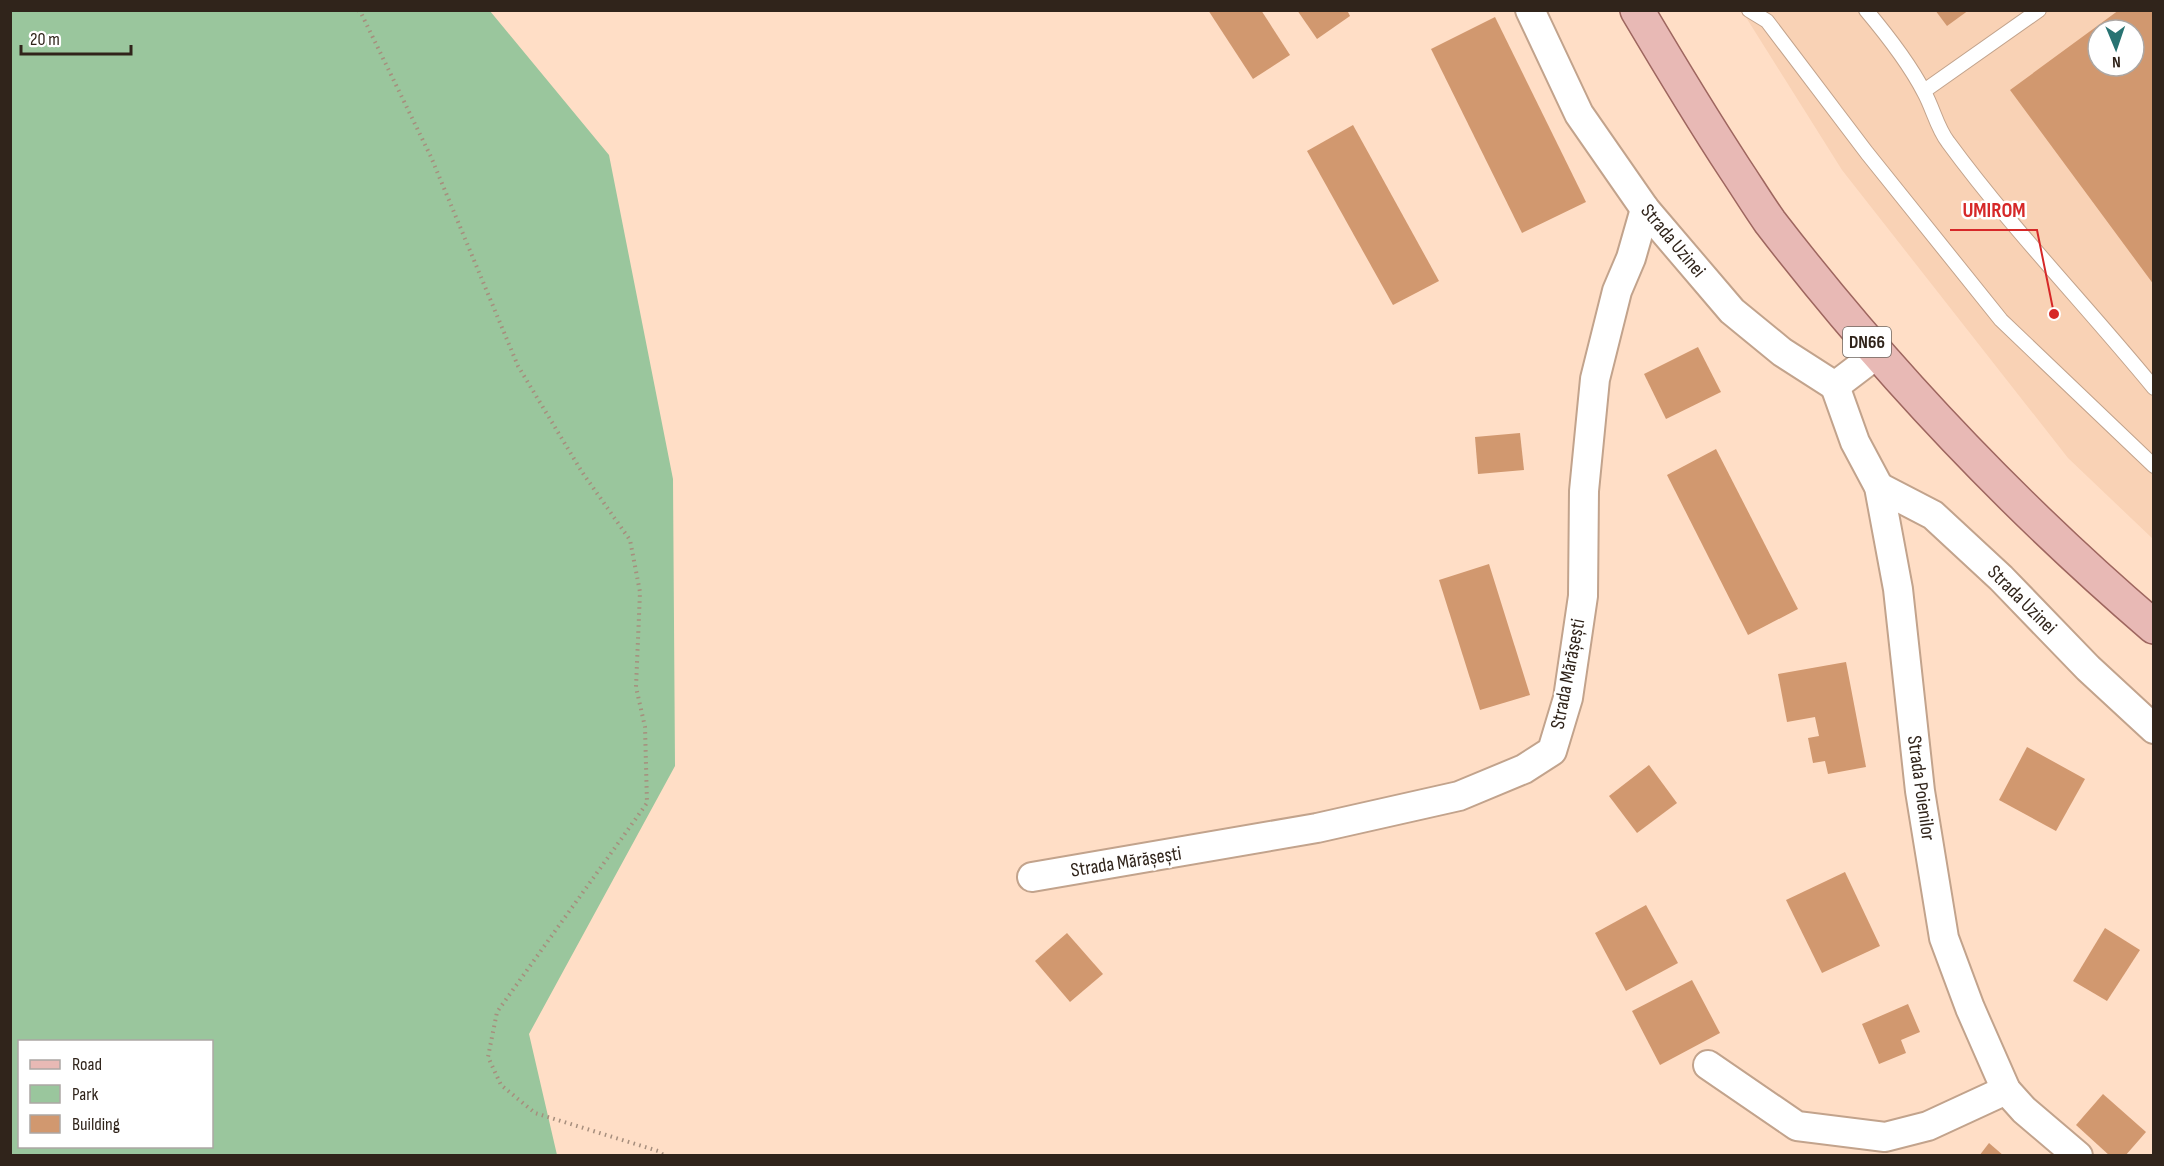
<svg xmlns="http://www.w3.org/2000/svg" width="2164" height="1166" viewBox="0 0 2164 1166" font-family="'Sofia Sans Condensed',sans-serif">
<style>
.built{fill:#f9d2b5;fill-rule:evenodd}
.green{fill:#9ac69d;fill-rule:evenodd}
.building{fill:#d1986f;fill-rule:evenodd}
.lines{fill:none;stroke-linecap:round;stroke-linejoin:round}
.service-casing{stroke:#c2a38c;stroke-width:16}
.minor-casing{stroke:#c2a38c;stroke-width:32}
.primary-casing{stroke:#9e665f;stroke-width:36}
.path{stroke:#a68e7d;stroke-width:4;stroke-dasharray:1.5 4.5;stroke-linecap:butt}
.service{stroke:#fff;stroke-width:14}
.minor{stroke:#fff;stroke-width:28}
.primary{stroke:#e8b9b5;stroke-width:33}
.labels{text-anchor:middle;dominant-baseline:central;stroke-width:5;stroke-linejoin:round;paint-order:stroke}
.shield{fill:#fff;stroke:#6e665f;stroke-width:1.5}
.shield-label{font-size:18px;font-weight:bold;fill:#30241b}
.street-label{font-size:20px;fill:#30241b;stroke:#fff}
.leader{fill:none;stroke:#d62828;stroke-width:2}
.callout-dot{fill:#d62828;stroke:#fff;stroke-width:2}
.callout-label{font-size:21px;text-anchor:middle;font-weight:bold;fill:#d62828;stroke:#fff;stroke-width:5;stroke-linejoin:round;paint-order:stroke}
</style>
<rect width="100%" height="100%" fill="#ffdec6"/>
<path class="built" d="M 1742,11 L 2153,11 L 2153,539 L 2068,458 L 1842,170 ZM 2098,30 L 2134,30 L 2134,66 L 2098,66 Z"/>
<path class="green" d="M 10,11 L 490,11 L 609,155 L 673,479 L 675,766 L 529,1034 L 557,1155 L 11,1155 ZM 20,1042 L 212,1042 L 212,1146 L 20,1146 Z"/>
<g class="building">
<path d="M 1208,10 L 1261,10 L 1290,55 L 1253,79 Z"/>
<path d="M 1297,10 L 1347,10 L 1350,16 L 1317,39 Z"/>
<path d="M 1935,10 L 1969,10 L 1947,26 Z"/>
<path d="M 2119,10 L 2154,10 L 2154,285 L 2010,90 ZM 2098,30 L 2134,30 L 2134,66 L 2098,66 Z"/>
<path d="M 1495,17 L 1586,202 L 1522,233 L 1431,49 Z"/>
<path d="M 1353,125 L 1439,281 L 1393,305 L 1307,151 Z"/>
<path d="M 1698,347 L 1721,392 L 1666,419 L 1644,374 Z"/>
<path d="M 1520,433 L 1524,470 L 1478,474 L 1475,437 Z"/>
<path d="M 1716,449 L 1798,609 L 1748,635 L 1667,475 Z"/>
<path d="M 1489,564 L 1530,695 L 1480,710 L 1439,580 Z"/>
<path d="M 1846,662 L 1866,767 L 1828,774 L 1825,761 L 1813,763 L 1808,738 L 1819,736 L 1815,717 L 1787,722 L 1778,674 Z"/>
<path d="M 2027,747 L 2085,779 L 2056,831 L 1999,800 Z"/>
<path d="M 1649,765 L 1677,803 L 1637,833 L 1609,796 Z"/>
<path d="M 1845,872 L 1880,946 L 1822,973 L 1786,900 Z"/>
<path d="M 1646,905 L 1678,963 L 1626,991 L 1595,933 Z"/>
<path d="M 2105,928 L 2140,950 L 2107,1001 L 2073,981 Z"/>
<path d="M 1067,933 L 1103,974 L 1070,1002 L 1035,961 Z"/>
<path d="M 1692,980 L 1720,1033 L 1660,1065 L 1632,1011 Z"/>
<path d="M 1908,1004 L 1920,1032 L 1901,1040 L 1906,1053 L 1879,1064 L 1862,1024 Z"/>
<path d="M 2103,1094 L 2146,1132 L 2125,1156 L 2110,1156 L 2076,1125 Z"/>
<path d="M 1989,1143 L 2004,1156 L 1979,1156 Z"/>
</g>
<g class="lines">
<g class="service-casing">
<g id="service">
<path d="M 1749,10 L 1767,21 L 1867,153 L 2001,320 L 2154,466"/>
<path d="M 1866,10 C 1887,35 1909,63 1924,92 C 1933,108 1937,128 1948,142 C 2011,228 2086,305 2154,388"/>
<path d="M 1924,91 L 2039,10"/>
</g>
</g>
<g class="minor-casing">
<g id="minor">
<path d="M 1530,10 L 1579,114 L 1645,209 L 1732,311 L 1782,352 L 1835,386 L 1877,354"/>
<path d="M 1835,386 L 1855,442 L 1879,487 L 1898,589 L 1920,791 L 1944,938 L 1970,1008 L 2006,1090 L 2024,1110 L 2078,1156"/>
<path d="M 1879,487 L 1933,515 L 2001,578 L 2088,668 L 2154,729"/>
<path d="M 1032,877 L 1317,828 L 1459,796 L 1524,769 L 1552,751 L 1568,698 L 1583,596 L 1584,491 L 1595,379 L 1617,291 L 1631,258 L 1645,209"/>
<path d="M 1708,1065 L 1797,1126 L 1885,1137 L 1928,1126 L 2006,1090"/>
</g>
</g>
<g class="primary-casing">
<path id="primary" d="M 1637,10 C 1669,64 1701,117 1735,169 C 1747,187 1758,205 1770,222 C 1884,370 2012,505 2154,627"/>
</g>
<path class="path" d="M 358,10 L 361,13 L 431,157 L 518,366 L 582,472 L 630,540 L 640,592 L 636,687 L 645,727 L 647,803 L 497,1012 L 488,1057 L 501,1085 L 535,1113 L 658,1151 L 665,1156"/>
<use href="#service" class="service"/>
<use href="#minor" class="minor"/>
<use href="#primary" class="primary"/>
</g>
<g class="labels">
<rect class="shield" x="1843" y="327" width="48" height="30" rx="4.5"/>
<g class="shield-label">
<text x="1867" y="342">DN66</text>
</g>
<g class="street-label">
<text transform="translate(1673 241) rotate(50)">Strada Uzinei</text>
<text transform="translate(2022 600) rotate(45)">Strada Uzinei</text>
<text transform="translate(1568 674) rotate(-79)">Strada Mărășești</text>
<text transform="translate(1921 788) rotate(82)">Strada Poienilor</text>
<text transform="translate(1126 862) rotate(-9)">Strada Mărășești</text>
</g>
</g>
<path class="leader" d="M2054 314L2037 230H1950"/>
<circle class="callout-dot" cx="2054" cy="314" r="6"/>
<g class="callout-label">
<text x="1994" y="217">UMIROM</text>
</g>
<rect width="2164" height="1166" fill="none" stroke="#30241b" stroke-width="24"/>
<rect x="18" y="1040" width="195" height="108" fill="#ffffff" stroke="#aca7a4" stroke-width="1.5"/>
<rect x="30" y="1060" width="30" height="9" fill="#e8b9b5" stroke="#aca7a4" stroke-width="1.5"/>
<text x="72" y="1070" font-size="18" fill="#30241b">Road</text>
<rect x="30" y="1085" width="30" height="18" fill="#9ac69d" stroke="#aca7a4" stroke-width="1.5"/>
<text x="72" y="1100" font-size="18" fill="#30241b">Park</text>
<rect x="30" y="1115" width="30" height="18" fill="#d1986f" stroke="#aca7a4" stroke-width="1.5"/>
<text x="72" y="1130" font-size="18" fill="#30241b">Building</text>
<g transform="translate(2116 48) rotate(178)"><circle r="28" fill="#ffffff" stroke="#aca7a4" stroke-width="1.5"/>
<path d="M0-4.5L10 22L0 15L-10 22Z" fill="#287372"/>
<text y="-9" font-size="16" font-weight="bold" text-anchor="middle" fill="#30241b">N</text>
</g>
<path d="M21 45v9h110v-9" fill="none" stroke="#30241b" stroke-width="3"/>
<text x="30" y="45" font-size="18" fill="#30241b" stroke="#ffffff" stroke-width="4.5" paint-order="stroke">20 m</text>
</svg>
